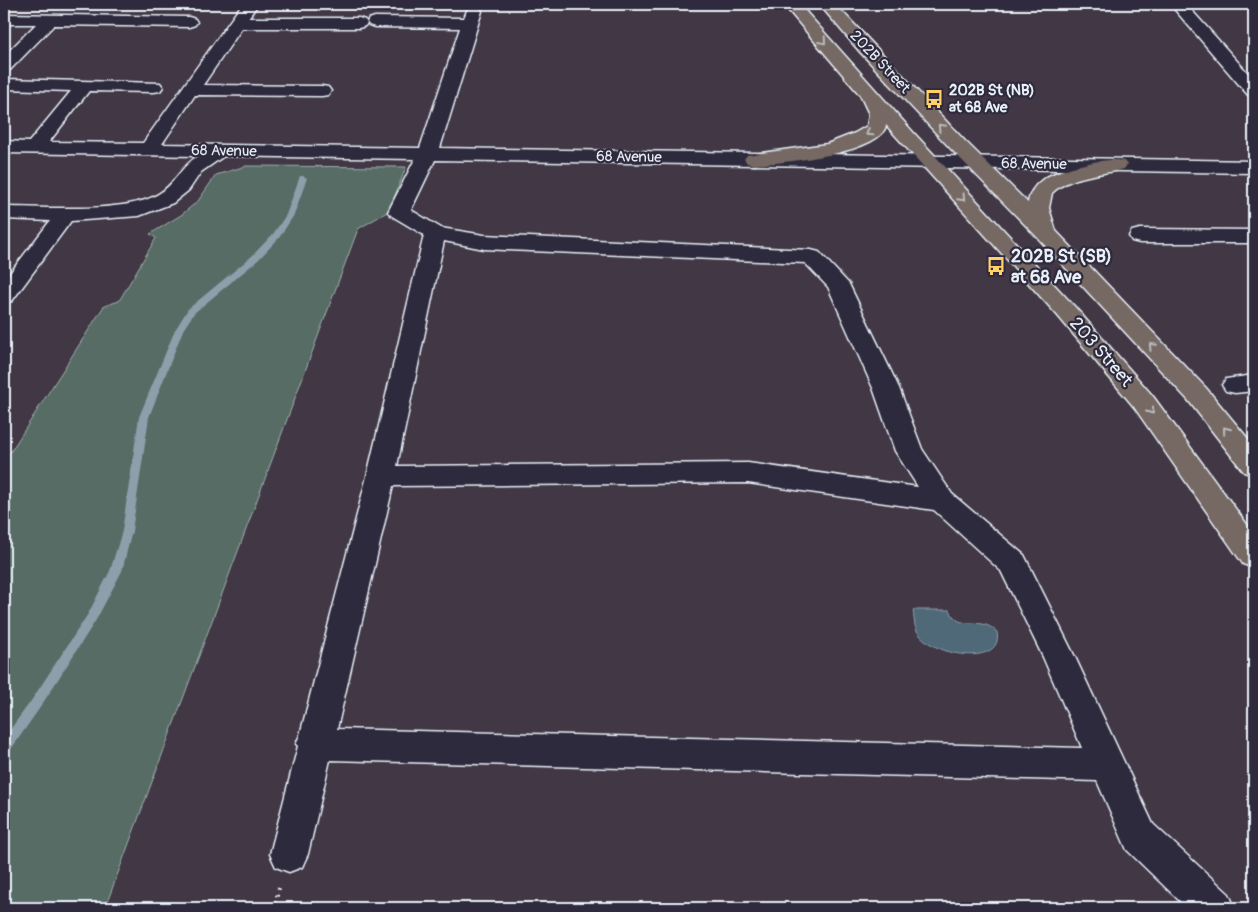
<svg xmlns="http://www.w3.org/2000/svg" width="1258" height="912" viewBox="0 0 1258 912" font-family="Pangolin,sans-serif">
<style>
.green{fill:#596c66;stroke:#a0aeaf}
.water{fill:#506978;stroke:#8d9fab}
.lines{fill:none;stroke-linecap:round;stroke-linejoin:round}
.stream{fill:#8d9fab;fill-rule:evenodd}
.minor-casing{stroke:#e8f1f8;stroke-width:3}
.major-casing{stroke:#e8f1f8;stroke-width:3}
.path{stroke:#e8f1f8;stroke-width:4;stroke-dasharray:2 5;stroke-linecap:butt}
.minor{fill:#2f2a3d;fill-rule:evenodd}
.major{fill:#766964;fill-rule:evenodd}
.oneway{stroke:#babbbd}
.labels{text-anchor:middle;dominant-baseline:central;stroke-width:4.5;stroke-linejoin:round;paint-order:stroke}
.far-street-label{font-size:15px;fill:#e8f1f8;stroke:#2f2a3d}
.far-poi-label{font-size:15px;font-weight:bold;fill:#e8f1f8;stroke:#2f2a3d;text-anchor:start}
.poi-label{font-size:18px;font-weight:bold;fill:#e8f1f8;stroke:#2f2a3d;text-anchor:start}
.street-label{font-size:18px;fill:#e8f1f8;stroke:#2f2a3d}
</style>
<rect width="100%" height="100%" fill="#413745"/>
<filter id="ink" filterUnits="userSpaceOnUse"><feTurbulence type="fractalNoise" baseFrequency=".02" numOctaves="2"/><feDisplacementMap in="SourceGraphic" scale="10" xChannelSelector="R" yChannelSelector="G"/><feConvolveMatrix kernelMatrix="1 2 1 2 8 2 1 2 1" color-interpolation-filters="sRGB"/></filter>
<g filter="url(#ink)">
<path class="green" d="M 246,166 L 406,167 L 389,211 L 358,229 L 105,908 L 4,908 L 4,462 L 104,306 L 119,301 L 156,238 L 150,234 L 181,215 L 198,201 L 216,175 Z"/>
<path class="water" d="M 913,610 L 950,610 C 959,633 979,614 997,632 C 1005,668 928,657 916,629 C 914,624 914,616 913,610 Z"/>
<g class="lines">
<path class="stream" d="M 300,176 L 303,176 L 307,178 L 294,215 L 279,238 L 258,260 L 194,313 L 183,330 L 149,417 L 132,531 L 122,571 L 96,620 L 39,709 L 9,752 L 4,754 L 4,738 L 31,701 L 88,614 L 110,571 L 122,531 L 139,417 L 175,330 L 188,309 L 252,256 L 273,234 L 286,215 Z"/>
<g class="minor-casing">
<g id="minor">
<path d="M 242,4 L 254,4 L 256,7 L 248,18 L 359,18 L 365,20 L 367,23 L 365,26 L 359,28 L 242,28 L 203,85 L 322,86 L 328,87 L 331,91 L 328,95 L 322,96 L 195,95 L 162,144 L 420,148 L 460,28 L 375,27 L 369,25 L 367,22 L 369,19 L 375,17 L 464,18 L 468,8 L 480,8 L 482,11 L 440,148 L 1254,161 L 1254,173 L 435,160 L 411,210 L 441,228 L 484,235 L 811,250 L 819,252 L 849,284 L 899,388 L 922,449 L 952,494 L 1024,555 L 1075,657 L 1153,824 L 1229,894 L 1235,908 L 1187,908 L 1127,850 L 1097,781 L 330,760 L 308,854 L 302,867 L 289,872 L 276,867 L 270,854 L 298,746 L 296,744 L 300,735 L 367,476 L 424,235 L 392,216 L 388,212 L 415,159 L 224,156 L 201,172 L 189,190 L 173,203 L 139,216 L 71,221 L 12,301 L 4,303 L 4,281 L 50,221 L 4,219 L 4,207 C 42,207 130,214 160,193 C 177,182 180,167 198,156 L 4,153 L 4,141 L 29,142 L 71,91 L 4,89 L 4,79 L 160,83 L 163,87 L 160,91 L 154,92 L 89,91 L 49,142 L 143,143 ZM 444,241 L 484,249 L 805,263 L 828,287 L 873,388 L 895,451 L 918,487 L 748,463 L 397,466 ZM 748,483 L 934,510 L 1001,571 L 1043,657 L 1082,748 L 337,729 L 393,486 Z"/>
<path d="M 1170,4 L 1186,4 L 1254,80 L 1254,96 L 1248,95 Z"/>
<path d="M 4,14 L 189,17 L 195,19 L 197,22 L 195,25 L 189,27 L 54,25 L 10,70 L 4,71 L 4,56 L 36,24 L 4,24 Z"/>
<path d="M 1140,229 L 1254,230 L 1254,243 L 1140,243 L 1132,241 L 1129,236 L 1132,231 Z"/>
<path d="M 1254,375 L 1254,391 L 1235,393 L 1226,391 L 1222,385 L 1226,379 Z"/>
</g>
</g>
<g class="major-casing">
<g id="major">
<path d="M 783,4 L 799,4 L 913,132 L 1074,306 L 1152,395 L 1254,534 L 1254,568 L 1243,564 L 1134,407 L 1058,316 L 886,125 C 882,154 778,163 754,165 L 747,163 L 744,159 L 747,155 L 827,144 L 855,133 L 867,126 L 869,114 L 860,95 Z"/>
<path d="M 819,4 L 835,4 L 965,141 L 1028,203 C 1029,194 1034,186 1042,180 C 1057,169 1106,156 1124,161 L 1127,165 L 1124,169 C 1100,175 1071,175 1052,193 L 1049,208 L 1056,231 L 1206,388 L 1254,446 L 1254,475 L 1244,472 L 1188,400 L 1038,238 L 951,149 L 860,52 Z"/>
</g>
</g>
<path class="path" d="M 233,908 L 275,903 L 279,888"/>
<use href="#minor" class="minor"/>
<use href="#major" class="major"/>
</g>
<defs><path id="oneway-chevron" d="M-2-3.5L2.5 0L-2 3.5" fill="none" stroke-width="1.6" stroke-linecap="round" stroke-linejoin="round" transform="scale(1.25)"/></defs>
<g class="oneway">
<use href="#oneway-chevron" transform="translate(823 41) rotate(49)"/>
<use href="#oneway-chevron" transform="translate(941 127) rotate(-133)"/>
<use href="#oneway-chevron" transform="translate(869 133) rotate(147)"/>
<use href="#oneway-chevron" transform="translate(962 198) rotate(47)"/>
<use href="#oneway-chevron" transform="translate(1152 346) rotate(-133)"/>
<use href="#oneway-chevron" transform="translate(1151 411) rotate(54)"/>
<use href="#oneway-chevron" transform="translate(1226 430) rotate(-129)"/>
</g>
</g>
<defs>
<g id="bus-bare" transform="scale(1.5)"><path d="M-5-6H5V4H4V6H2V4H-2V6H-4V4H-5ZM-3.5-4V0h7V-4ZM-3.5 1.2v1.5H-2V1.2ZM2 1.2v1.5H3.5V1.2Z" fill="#ffd166" stroke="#2f2a3d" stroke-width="2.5" paint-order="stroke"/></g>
</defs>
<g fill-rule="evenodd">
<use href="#bus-bare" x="934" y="99"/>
<use href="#bus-bare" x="996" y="266"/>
</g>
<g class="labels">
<g class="far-street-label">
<text transform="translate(880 62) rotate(47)">202B Street</text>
<text transform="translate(224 151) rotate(1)">68 Avenue</text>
<text transform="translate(629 157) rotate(1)">68 Avenue</text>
<text transform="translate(1034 164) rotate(1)">68 Avenue</text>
</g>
<g class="far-poi-label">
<text x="949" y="90">202B St (NB)<tspan x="949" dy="17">at 68 Ave</tspan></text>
</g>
<g class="poi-label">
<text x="1011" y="256">202B St (SB)<tspan x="1011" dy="21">at 68 Ave</tspan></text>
</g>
<g class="street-label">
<text transform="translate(1101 352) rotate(49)">203 Street</text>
</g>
</g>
<rect width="1258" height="912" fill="none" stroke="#2f2a3d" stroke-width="20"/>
<rect x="10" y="10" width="1238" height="892" fill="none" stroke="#e8f1f8" stroke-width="2" filter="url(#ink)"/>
</svg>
